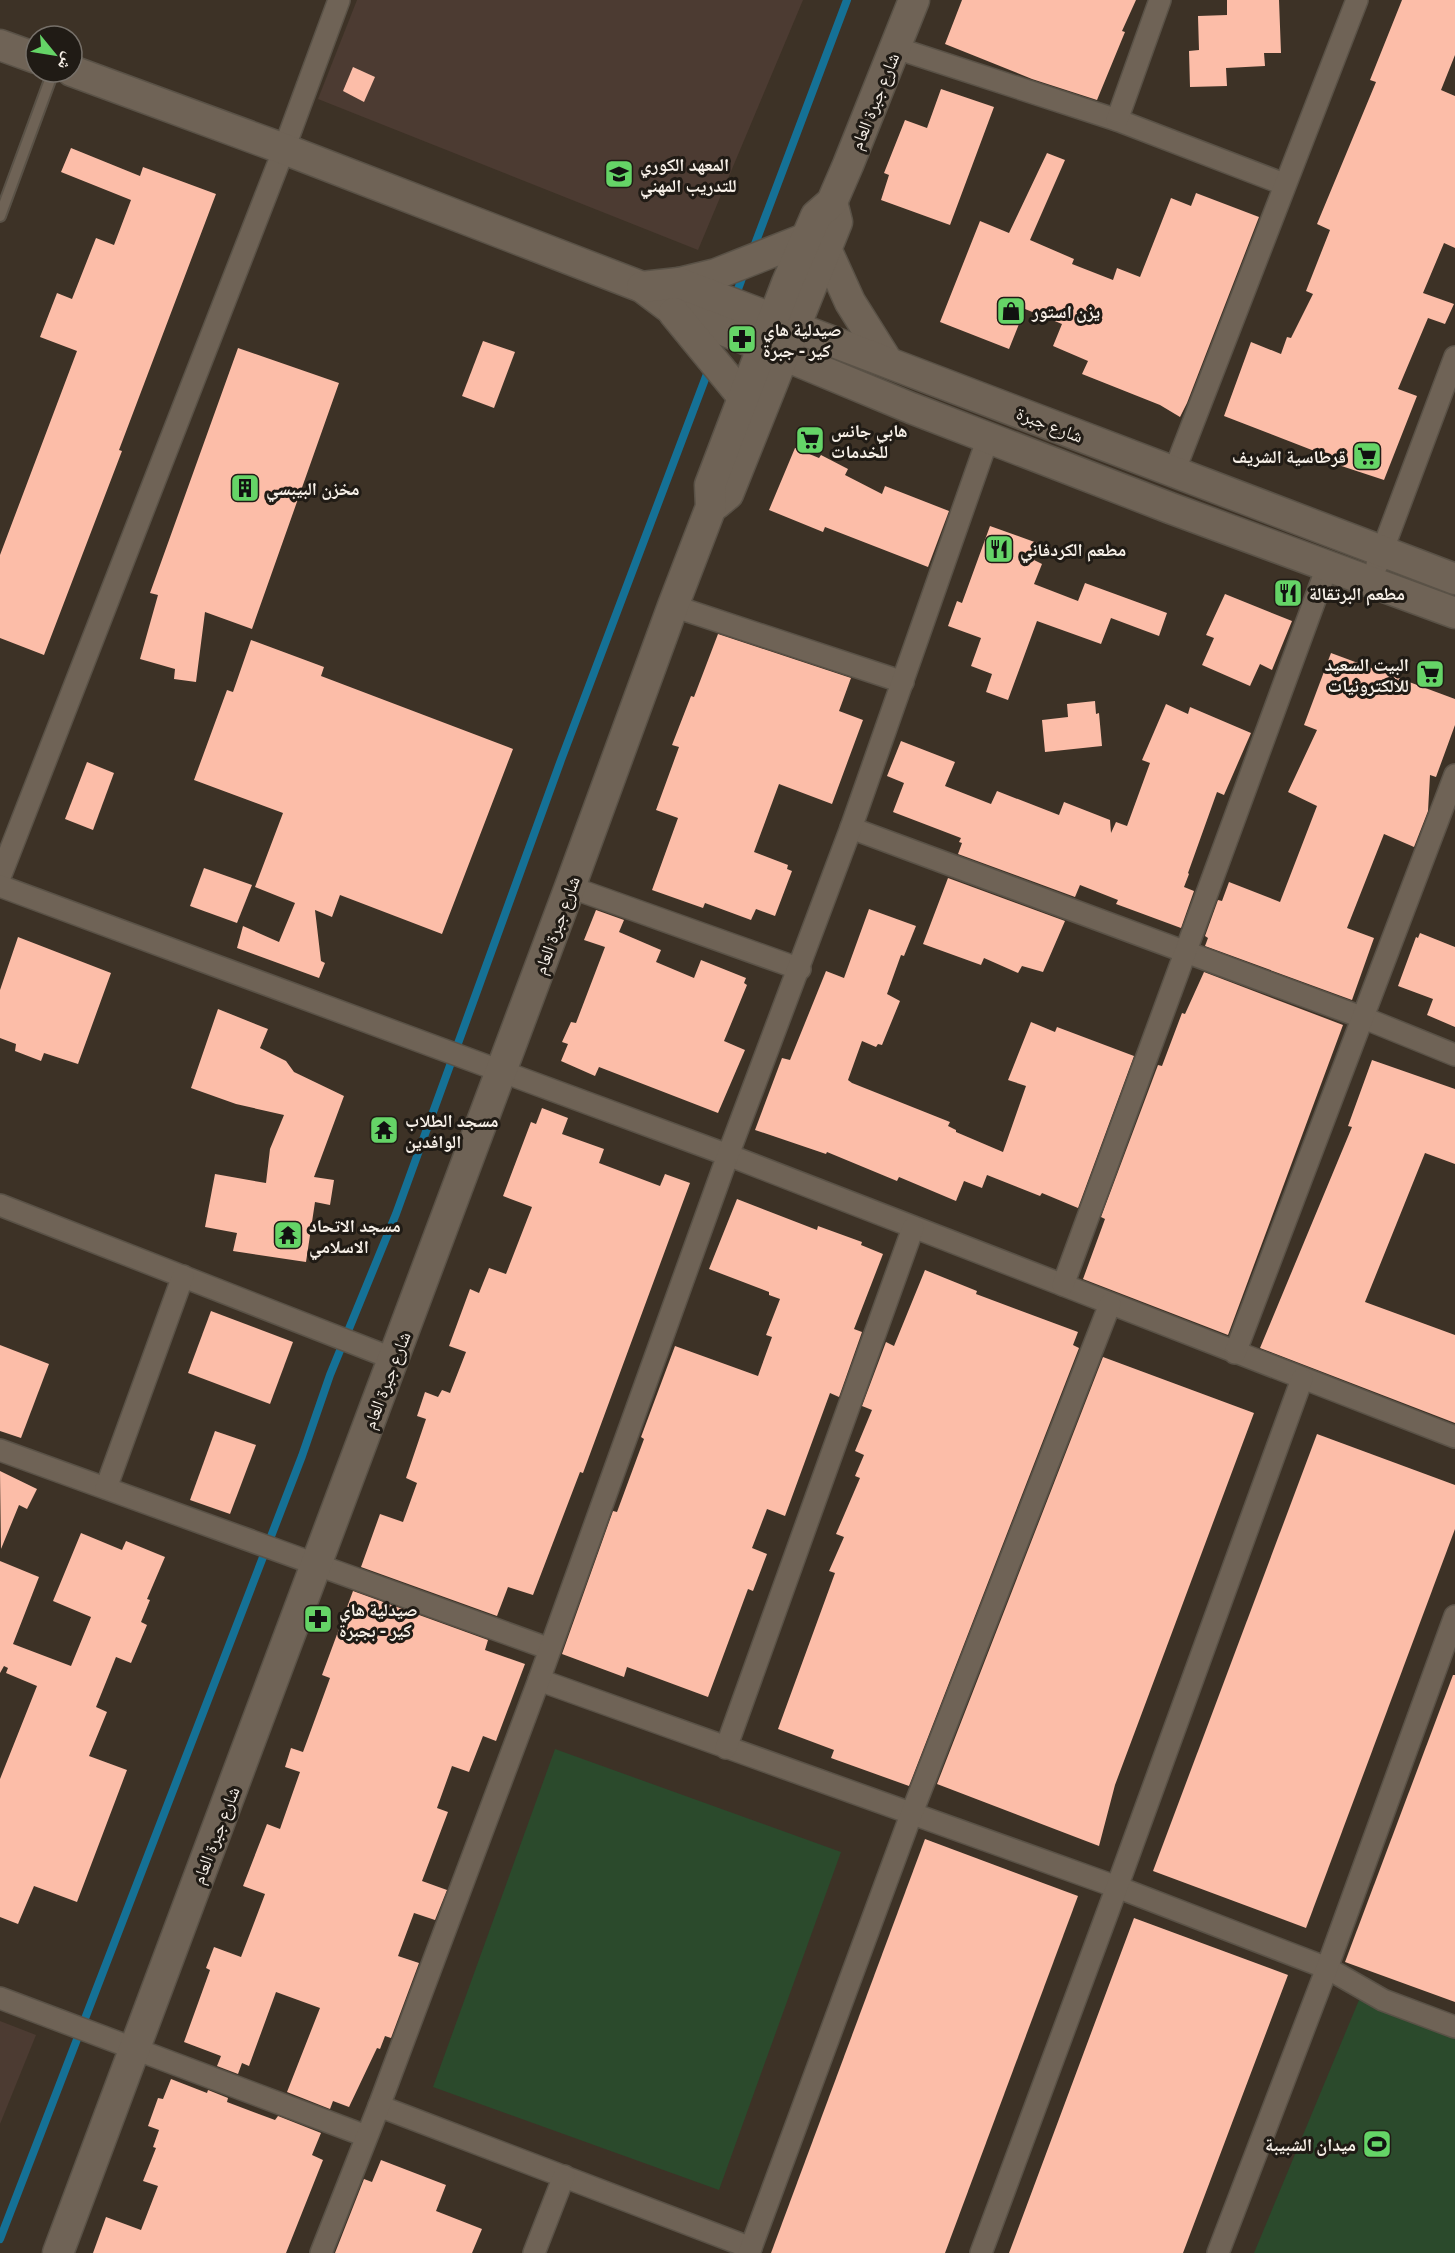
<svg xmlns="http://www.w3.org/2000/svg" width="1455" height="2253" viewBox="0 0 1455 2253" font-family="Ubuntu,'Noto Naskh Arabic',sans-serif">
<style>
.education{fill:#4c3b32}
.green{fill:#2b4a2c}
.lines{fill:none;stroke-linecap:round;stroke-linejoin:round}
.stream{stroke:#157196;stroke-width:8}
.building{fill:#fcbda8}
.lane-casing{stroke:#5a5247;stroke-width:14}
.street-casing{stroke:#5a5247;stroke-width:24}
.secondary-casing{stroke:#5a5247;stroke-width:33}
.lane{stroke:#6f6356;stroke-width:10}
.street{stroke:#6f6356;stroke-width:21}
.secondary{stroke:#6f6356;stroke-width:30}
.labels{text-anchor:middle;dominant-baseline:central;stroke-width:6;stroke-linejoin:round;paint-order:stroke}
.street-label{font-size:18px;fill:#f7f0e8;stroke:#201b15}
.poi-label{font-size:18px;font-weight:bold;fill:#f7f0e8;stroke:#201b15;text-anchor:start}
</style>
<rect width="100%" height="100%" fill="#3d3226"/>
<g class="education">
<path d="M 357,0 L 803,0 L 698,250 L 318,99 Z"/>
<path d="M 0,2021 L 36,2035 L 0,2124 Z"/>
</g>
<g class="green">
<path d="M 555,1749 L 841,1852 L 719,2190 L 433,2087 Z"/>
<path d="M 1359,2000 L 1455,2036 L 1455,2253 L 1254,2253 Z"/>
</g>
<g class="lines">
<g class="stream">
<path d="M 752,252 L 847,0"/>
<path d="M 734,300 L 745,270"/>
<path d="M 0,2239 L 302,1456 L 330,1375 L 396,1214 L 561,760 L 710,366"/>
</g>
</g>
<g class="building">
<path d="M 962,0 L 1136,0 L 1122,31 L 1125,32 L 1097,100 L 1032,79 L 945,44 Z"/>
<path d="M 1227,0 L 1279,0 L 1281,53 L 1264,53 L 1265,66 L 1226,68 L 1227,86 L 1190,87 L 1189,51 L 1199,50 L 1198,16 L 1227,15 Z"/>
<path d="M 1402,0 L 1455,0 L 1455,55 L 1441,90 L 1455,96 L 1455,248 L 1444,243 L 1423,293 L 1454,304 L 1445,324 L 1428,318 L 1398,389 L 1417,396 L 1384,480 L 1314,457 L 1317,452 L 1224,416 L 1251,342 L 1281,354 L 1287,337 L 1291,338 L 1313,294 L 1306,291 L 1330,230 L 1317,224 L 1376,82 L 1370,80 Z"/>
<path d="M 353,67 L 375,77 L 364,102 L 343,91 Z"/>
<path d="M 941,89 L 994,107 L 950,225 L 881,200 L 889,175 L 884,173 L 905,120 L 927,128 Z"/>
<path d="M 71,148 L 140,176 L 143,167 L 216,194 L 119,450 L 122,451 L 44,655 L 0,638 L 0,555 L 77,351 L 40,337 L 57,293 L 72,299 L 96,238 L 114,245 L 131,200 L 61,172 Z"/>
<path d="M 1047,153 L 1065,160 L 1030,240 L 1074,259 L 1072,264 L 1113,280 L 1117,268 L 1140,277 L 1171,198 L 1191,206 L 1196,193 L 1259,217 L 1187,403 L 1180,417 L 1160,405 L 1082,374 L 1088,361 L 1053,346 L 1062,324 L 1025,309 L 1009,349 L 940,322 L 980,221 L 1009,233 Z"/>
<path d="M 483,341 L 515,352 L 494,408 L 462,396 Z"/>
<path d="M 238,348 L 339,383 L 252,629 L 205,612 L 196,682 L 174,679 L 175,669 L 140,659 L 158,595 L 150,593 Z"/>
<path d="M 795,448 L 819,458 L 821,455 L 848,469 L 845,475 L 882,494 L 885,486 L 949,511 L 928,567 L 825,527 L 823,532 L 769,510 Z"/>
<path d="M 990,526 L 1040,544 L 1034,560 L 1042,564 L 1034,584 L 1078,601 L 1085,583 L 1167,613 L 1159,636 L 1111,618 L 1101,644 L 1037,621 L 1008,700 L 986,692 L 992,674 L 971,666 L 981,638 L 948,626 L 957,601 L 962,603 Z"/>
<path d="M 1225,594 L 1292,621 L 1272,670 L 1260,664 L 1250,686 L 1202,665 L 1214,638 L 1206,635 Z"/>
<path d="M 718,634 L 851,678 L 839,711 L 863,720 L 832,804 L 779,784 L 754,852 L 788,865 L 787,869 L 792,871 L 775,916 L 756,909 L 751,920 L 705,903 L 703,908 L 652,890 L 678,818 L 656,810 L 679,747 L 672,745 L 691,696 L 694,697 Z"/>
<path d="M 251,640 L 324,667 L 321,676 L 513,749 L 442,934 L 340,895 L 332,917 L 315,910 L 321,961 L 325,963 L 319,978 L 237,948 L 243,926 L 279,942 L 295,903 L 255,887 L 283,813 L 194,780 L 227,690 L 233,692 Z"/>
<path d="M 1331,653 L 1455,699 L 1455,725 L 1436,777 L 1430,775 L 1428,811 L 1414,847 L 1384,834 L 1347,928 L 1374,938 L 1352,1000 L 1205,946 L 1208,938 L 1205,936 L 1218,900 L 1222,901 L 1229,882 L 1280,902 L 1317,806 L 1288,792 L 1317,730 L 1304,725 Z"/>
<path d="M 1095,701 L 1096,714 L 1099,713 L 1102,746 L 1045,752 L 1042,720 L 1068,717 L 1067,704 Z"/>
<path d="M 1166,704 L 1188,714 L 1190,707 L 1251,733 L 1224,795 L 1217,792 L 1188,873 L 1189,874 L 1184,887 L 1194,891 L 1181,928 L 1116,904 L 1118,900 L 1080,885 L 1075,897 L 958,854 L 962,843 L 959,842 L 961,838 L 893,812 L 904,783 L 887,776 L 901,741 L 955,762 L 945,786 L 991,804 L 997,791 L 1059,815 L 1064,802 L 1110,820 L 1111,833 L 1116,822 L 1127,826 L 1150,763 L 1142,760 Z"/>
<path d="M 87,762 L 114,773 L 93,830 L 65,819 Z"/>
<path d="M 204,868 L 252,885 L 237,923 L 190,906 Z"/>
<path d="M 948,878 L 1065,921 L 1043,972 L 1022,966 L 1018,973 L 984,958 L 981,965 L 923,944 Z"/>
<path d="M 869,909 L 916,926 L 904,956 L 901,955 L 887,994 L 900,1001 L 882,1045 L 878,1044 L 876,1047 L 862,1041 L 848,1080 L 852,1083 L 950,1122 L 948,1126 L 956,1130 L 956,1132 L 1003,1152 L 1026,1086 L 1008,1080 L 1031,1022 L 1055,1032 L 1057,1027 L 1134,1056 L 1078,1208 L 1042,1193 L 1040,1196 L 987,1175 L 982,1188 L 964,1181 L 956,1201 L 899,1177 L 897,1181 L 827,1152 L 826,1154 L 755,1130 L 782,1058 L 790,1060 L 826,971 L 844,978 Z"/>
<path d="M 596,910 L 624,920 L 619,932 L 661,950 L 656,962 L 694,978 L 701,960 L 746,978 L 744,983 L 747,985 L 724,1041 L 745,1050 L 718,1113 L 599,1067 L 595,1076 L 561,1061 L 568,1044 L 562,1042 L 571,1022 L 576,1023 L 605,947 L 584,940 Z"/>
<path d="M 1420,933 L 1455,947 L 1455,1027 L 1427,1015 L 1433,999 L 1398,986 L 1416,937 L 1418,938 Z"/>
<path d="M 18,937 L 111,973 L 78,1064 L 44,1053 L 41,1061 L 15,1051 L 16,1044 L 0,1038 L 0,990 Z"/>
<path d="M 1204,972 L 1343,1025 L 1228,1335 L 1083,1279 L 1105,1219 L 1101,1217 L 1158,1065 L 1162,1066 L 1182,1013 L 1185,1014 Z"/>
<path d="M 218,1009 L 268,1029 L 260,1048 L 286,1061 L 294,1072 L 344,1096 L 314,1177 L 334,1180 L 330,1205 L 315,1202 L 306,1262 L 233,1251 L 237,1233 L 205,1227 L 215,1174 L 266,1183 L 270,1149 L 284,1115 L 236,1104 L 191,1088 Z"/>
<path d="M 1372,1060 L 1455,1089 L 1455,1164 L 1425,1153 L 1365,1302 L 1455,1335 L 1455,1423 L 1260,1348 L 1352,1127 L 1348,1126 Z"/>
<path d="M 542,1108 L 568,1118 L 562,1134 L 604,1149 L 599,1163 L 660,1186 L 665,1174 L 690,1183 L 583,1473 L 580,1472 L 533,1595 L 508,1587 L 497,1616 L 361,1567 L 380,1514 L 403,1522 L 417,1483 L 406,1478 L 426,1419 L 417,1416 L 425,1392 L 438,1397 L 442,1390 L 450,1393 L 466,1352 L 449,1346 L 470,1289 L 479,1293 L 489,1268 L 506,1274 L 532,1207 L 503,1196 L 531,1122 L 536,1124 Z"/>
<path d="M 737,1199 L 817,1230 L 818,1226 L 862,1242 L 861,1245 L 883,1254 L 854,1329 L 862,1332 L 839,1397 L 830,1393 L 785,1516 L 767,1509 L 752,1548 L 767,1554 L 753,1591 L 748,1589 L 708,1697 L 627,1667 L 624,1677 L 562,1654 L 613,1511 L 617,1512 L 644,1439 L 641,1437 L 675,1346 L 758,1376 L 772,1337 L 766,1335 L 780,1299 L 769,1295 L 769,1292 L 709,1269 Z"/>
<path d="M 925,1270 L 977,1291 L 976,1294 L 1078,1332 L 1073,1345 L 1079,1348 L 909,1786 L 831,1758 L 834,1750 L 778,1729 L 835,1573 L 829,1571 L 844,1537 L 836,1534 L 860,1478 L 855,1476 L 864,1455 L 855,1451 L 872,1410 L 862,1406 L 886,1342 L 894,1346 Z"/>
<path d="M 211,1311 L 293,1342 L 270,1404 L 188,1373 Z"/>
<path d="M 0,1345 L 49,1364 L 21,1438 L 0,1431 Z"/>
<path d="M 1103,1357 L 1254,1413 L 1115,1785 L 1099,1846 L 937,1784 Z"/>
<path d="M 215,1431 L 256,1445 L 230,1514 L 190,1500 Z"/>
<path d="M 1317,1434 L 1455,1485 L 1455,1529 L 1306,1928 L 1153,1871 Z"/>
<path d="M 0,1471 L 37,1489 L 27,1509 L 19,1505 L 1,1549 Z"/>
<path d="M 81,1533 L 122,1550 L 126,1541 L 165,1557 L 147,1599 L 150,1600 L 141,1622 L 147,1625 L 131,1663 L 116,1657 L 96,1707 L 107,1712 L 89,1756 L 127,1770 L 77,1902 L 34,1886 L 18,1924 L 0,1917 L 0,1779 L 37,1686 L 6,1673 L 8,1668 L 4,1666 L 0,1673 L 0,1561 L 39,1577 L 13,1644 L 71,1666 L 91,1617 L 53,1601 Z"/>
<path d="M 353,1591 L 488,1640 L 485,1650 L 525,1664 L 496,1741 L 483,1736 L 469,1772 L 452,1766 L 437,1808 L 448,1812 L 422,1881 L 447,1890 L 435,1920 L 414,1913 L 398,1956 L 419,1963 L 391,2038 L 385,2036 L 380,2049 L 377,2048 L 349,2107 L 333,2101 L 330,2109 L 287,2092 L 320,2008 L 276,1992 L 249,2066 L 242,2063 L 238,2074 L 217,2066 L 221,2056 L 184,2042 L 210,1970 L 206,1968 L 214,1947 L 241,1957 L 265,1894 L 243,1886 L 267,1824 L 280,1829 L 300,1772 L 285,1767 L 291,1748 L 303,1752 L 330,1678 L 322,1675 Z"/>
<path d="M 1453,1675 L 1455,1675 L 1455,2002 L 1345,1962 Z"/>
<path d="M 925,1839 L 1078,1896 L 945,2253 L 771,2253 Z"/>
<path d="M 1134,1918 L 1288,1975 L 1232,2123 L 1183,2253 L 1009,2253 Z"/>
<path d="M 171,2079 L 207,2093 L 208,2090 L 228,2098 L 227,2102 L 275,2120 L 278,2116 L 321,2133 L 312,2155 L 323,2160 L 286,2253 L 93,2253 L 106,2217 L 141,2230 L 158,2186 L 143,2181 L 156,2148 L 153,2147 L 159,2130 L 148,2126 L 158,2098 L 163,2099 Z"/>
<path d="M 381,2160 L 446,2185 L 436,2211 L 482,2229 L 472,2253 L 335,2253 L 364,2179 L 372,2182 Z"/>
</g>
<g class="lines">
<g class="lane-casing">
<path id="lane" d="M 0,216 L 53,72"/>
</g>
<g class="street-casing">
<g id="street">
<path d="M 896,48 L 1117,120 L 1284,184"/>
<path d="M 1117,120 L 1160,0"/>
<path d="M 1174,472 L 1357,0"/>
<path d="M 1377,565 L 1455,357"/>
<path d="M 673,606 L 903,682"/>
<path d="M 851,828 L 1364,1018 L 1455,1055"/>
<path d="M 0,877 L 284,149 L 339,0"/>
<path d="M 0,886 L 728,1155 L 1455,1437"/>
<path d="M 570,887 L 800,969"/>
<path d="M 0,1205 L 394,1359"/>
<path d="M 1063,1285 L 1327,567"/>
<path d="M 1235,1353 L 1455,775"/>
<path d="M 0,1450 L 550,1649"/>
<path d="M 106,1488 L 183,1276"/>
<path d="M 539,1680 L 1117,1887 L 1327,1968 L 1383,2000 L 1455,2027"/>
<path d="M 726,1748 L 913,1228"/>
<path d="M 0,1998 L 366,2136"/>
<path d="M 379,2106 L 751,2248"/>
<path d="M 321,2253 L 379,2106 L 539,1680 L 728,1155 L 851,828 L 988,438"/>
<path d="M 534,2253 L 564,2176"/>
<path d="M 749,2253 L 911,1815 L 1110,1304"/>
<path d="M 981,2253 L 1117,1887 L 1302,1379"/>
<path d="M 1218,2253 L 1327,1968 L 1455,1616"/>
</g>
</g>
<g class="secondary-casing">
<g id="secondary">
<path d="M 0,45 L 36,58"/>
<path d="M 72,71 L 284,149 L 642,287 L 670,308 L 911,408 L 1170,508 L 1455,613"/>
<path d="M 826,249 L 850,302 L 887,361"/>
<path d="M 679,283 L 716,274 L 807,238"/>
<path d="M 642,287 L 679,283 L 1455,579"/>
<path d="M 674,313 L 743,397"/>
<path d="M 716,504 L 728,494 L 837,222 L 832,202"/>
<path d="M 58,2253 L 570,887 L 673,606 L 711,507 L 710,485 L 787,283 L 816,216 L 832,202 L 848,165 L 914,0"/>
</g>
</g>
<use href="#lane" class="lane"/>
<use href="#street" class="street"/>
<use href="#secondary" class="secondary"/>
</g>
<defs>
<g id="school-square" transform="scale(1.5)"><rect x="-9" y="-9" width="18" height="18" rx="4" fill="#65d467" stroke="#201b15"/><path d="M0-5L7-2L0 1L-7-2ZM-4 1L0 2.5L4 1V4Q0 6-4 4Z" fill="#111"/></g>
<g id="shop-square" transform="scale(1.5)"><rect x="-9" y="-9" width="18" height="18" rx="4" fill="#65d467" stroke="#201b15"/><path d="M-5-2.5h2.3a2.7 3.5 0 0 1 5.4 0H5L5.5 6h-11ZM-1.5-2.5h3a1.5 2.3 0 0 0-3 0Z" fill="#111"/></g>
<g id="pharmacy-square" transform="scale(1.5)"><rect x="-9" y="-9" width="18" height="18" rx="4" fill="#65d467" stroke="#201b15"/><path d="M-2-6h4v4h4v4h-4v4h-4v-4h-4v-4h4Z" fill="#111"/></g>
<g id="supermarket-square" transform="scale(1.5)"><rect x="-9" y="-9" width="18" height="18" rx="4" fill="#65d467" stroke="#201b15"/><path d="M-6-5.5h2.5l.6 2H6L4.5 2H-2.5L-4.4-4H-6ZM-1.5 3.2a1.3 1.3 0 1 0 .1 0ZM3 3.2a1.3 1.3 0 1 0 .1 0Z" fill="#111"/></g>
<g id="building-square" transform="scale(1.5)"><rect x="-9" y="-9" width="18" height="18" rx="4" fill="#65d467" stroke="#201b15"/><path d="M-4-6H4V6H1V3H-1V6H-4ZM-2.5-4.3h1.7v1.8h-1.7ZM.8-4.3h1.7v1.8H.8ZM-2.5-1h1.7V.8h-1.7ZM.8-1h1.7V.8H.8Z" fill="#111"/></g>
<g id="restaurant-square" transform="scale(1.5)"><rect x="-9" y="-9" width="18" height="18" rx="4" fill="#65d467" stroke="#201b15"/><path d="M-5-6h1v4h1v-4h1v4h1v-4h1v5L-1.5 .5V6h-2V.5L-5-1ZM5-6V6H3V1.5H1.5Q1.5-4 5-6Z" fill="#111"/></g>
<g id="temple-square" transform="scale(1.5)"><rect x="-9" y="-9" width="18" height="18" rx="4" fill="#65d467" stroke="#201b15"/><path d="M0-6L5-2H3V0L6.5 2.5H4V6H1.5V3h-3V6H-4V2.5H-6.5L-3 0V-2H-5Z" fill="#111"/></g>
<g id="stadium-square" transform="scale(1.5)"><rect x="-9" y="-9" width="18" height="18" rx="4" fill="#65d467" stroke="#201b15"/><path d="M0-5a6.5 5 0 1 0 0 10a6.5 5 0 1 0 0-10ZM-3.5-1.8h7v3.6h-7Z" fill="#111"/></g>
</defs>
<g fill-rule="evenodd">
<use href="#school-square" x="619" y="174"/>
<use href="#shop-square" x="1011" y="311"/>
<use href="#pharmacy-square" x="742" y="339"/>
<use href="#supermarket-square" x="810" y="440"/>
<use href="#supermarket-square" x="1367" y="456"/>
<use href="#building-square" x="245" y="488"/>
<use href="#restaurant-square" x="999" y="549"/>
<use href="#restaurant-square" x="1288" y="593"/>
<use href="#supermarket-square" x="1430" y="674"/>
<use href="#temple-square" x="384" y="1130"/>
<use href="#temple-square" x="288" y="1235"/>
<use href="#pharmacy-square" x="318" y="1619"/>
<use href="#stadium-square" x="1377" y="2144"/>
</g>
<g class="labels">
<g class="street-label">
<text transform="translate(874 101) rotate(-68)">شارع جبرة العام</text>
<text transform="translate(1050 424) rotate(21)">شارع جبرة</text>
<text transform="translate(556 925) rotate(-70)">شارع جبرة العام</text>
<text transform="translate(386 1380) rotate(-69)">شارع جبرة العام</text>
<text transform="translate(215 1835) rotate(-69)">شارع جبرة العام</text>
</g>
<g class="poi-label">
<text x="640" y="164">المعهد الكوري<tspan x="640" dy="21">للتدريب المهني</tspan></text>
<text x="1032" y="311">يزن استور</text>
<text x="763" y="329">صيدلية هاي<tspan x="763" dy="21">كير - جبرة</tspan></text>
<text x="831" y="430">هابي جانس<tspan x="831" dy="21">للخدمات</tspan></text>
<text x="1346" y="456" text-anchor="end">قرطاسية الشريف</text>
<text x="266" y="488">مخزن البيبسي</text>
<text x="1020" y="549">مطعم الكردفاني</text>
<text x="1309" y="593">مطعم البرتقالة</text>
<text x="1409" y="664" text-anchor="end">البيت السعيد<tspan x="1409" dy="21">للالكترونيات</tspan></text>
<text x="405" y="1120">مسجد الطلاب<tspan x="405" dy="21">الوافدين</tspan></text>
<text x="309" y="1225">مسجد الاتحاد<tspan x="309" dy="21">الاسلامي</tspan></text>
<text x="339" y="1609">صيدلية هاي<tspan x="339" dy="21">كير - بجبرة</tspan></text>
<text x="1356" y="2144" text-anchor="end">ميدان الشبيبة</text>
</g>
</g>
<g transform="translate(54 54) rotate(120)"><circle r="28" fill="#201b15" stroke="#767069" stroke-width="1.5"/>
<path d="M0-4.5L10 22L0 15L-10 22Z" fill="#65d467"/>
<text y="-9" font-size="16" font-weight="bold" text-anchor="middle" fill="#f7f0e8">ش</text>
</g>
</svg>
